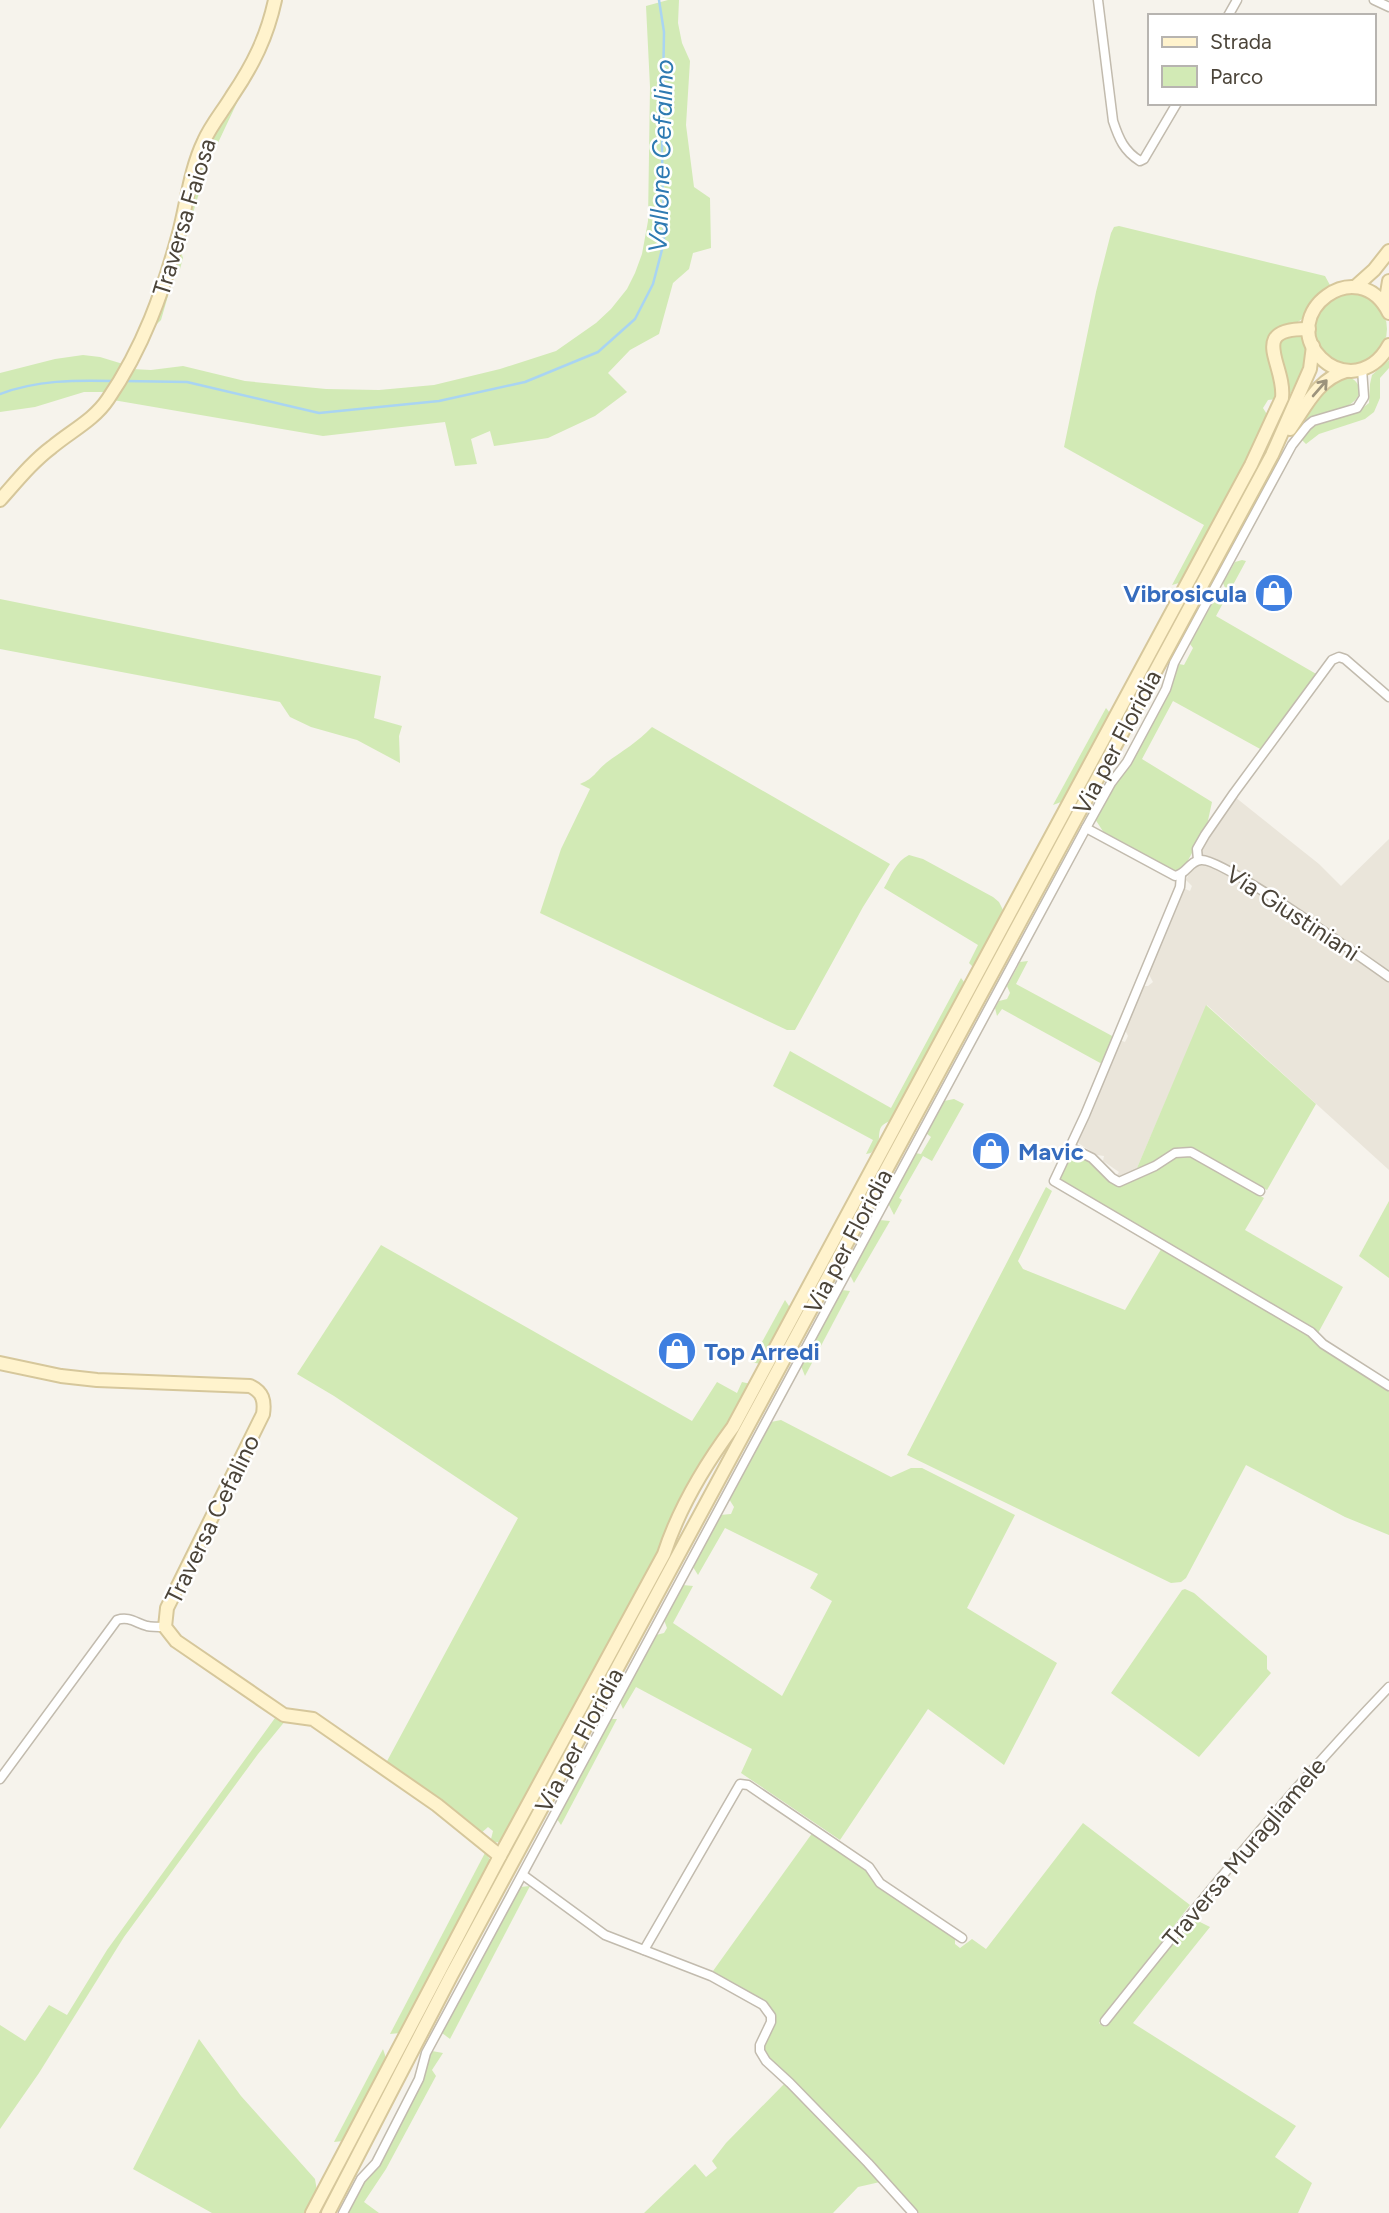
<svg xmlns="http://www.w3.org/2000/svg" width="1389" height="2213" viewBox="0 0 1389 2213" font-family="Figtree,sans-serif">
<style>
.residential{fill:#eae5da}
.green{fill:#d2eab5}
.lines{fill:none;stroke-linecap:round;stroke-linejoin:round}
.stream{stroke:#a9d4f2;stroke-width:2.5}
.street-casing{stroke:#c2bbae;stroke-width:11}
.secondary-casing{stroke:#d6c79b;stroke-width:16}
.street{stroke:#fff;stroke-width:8}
.secondary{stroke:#fff3cd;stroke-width:12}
.oneway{stroke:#9c937c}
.labels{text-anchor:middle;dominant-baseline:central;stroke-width:5;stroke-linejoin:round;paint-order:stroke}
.street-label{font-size:24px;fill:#4b4439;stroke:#fff}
.shop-label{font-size:24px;font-weight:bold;fill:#366cbe;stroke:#fff;text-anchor:start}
.water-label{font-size:26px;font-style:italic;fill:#2e7ab2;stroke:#fff}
</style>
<rect width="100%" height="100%" fill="#f6f3ec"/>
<path class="residential" d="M 1235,797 L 1319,864 L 1341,886 L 1389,839 L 1389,1170 L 1207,1005 L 1137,1168 L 1123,1178 L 1117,1175 L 1119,1172 L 1103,1161 L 1104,1156 L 1097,1155 L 1078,1143 L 1078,1138 L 1119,1040 L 1125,1042 L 1128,1036 L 1124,1028 L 1142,986 L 1148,986 L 1153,982 L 1147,971 L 1183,888 L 1190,891 L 1192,886 L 1186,880 L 1200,850 Z"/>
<g class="green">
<path d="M 668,0 L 679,0 L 678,23 L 682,43 L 690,61 L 686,125 L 694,187 L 710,198 L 711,248 L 693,253 L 689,269 L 673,283 L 659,334 L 630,350 L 608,373 L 627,392 L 595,416 L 548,438 L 494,446 L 490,431 L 471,439 L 477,464 L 455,466 L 445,422 L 323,436 L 113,400 L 132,369 L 151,370 L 183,366 L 245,381 L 326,389 L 379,390 L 434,385 L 500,369 L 556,351 L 596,323 L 611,309 L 627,289 L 635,273 L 642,254 L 648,221 L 650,87 L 646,6 Z"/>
<path d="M 242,92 L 208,164 L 181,252 L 183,258 L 180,269 L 174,275 L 161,320 L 157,324 L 206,146 Z"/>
<path d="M 1119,226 L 1325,276 L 1331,287 L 1311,300 L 1302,319 L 1295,324 L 1275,329 L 1271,335 L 1279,386 L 1278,399 L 1268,400 L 1263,408 L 1268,416 L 1244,465 L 1179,583 L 1172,585 L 1204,525 L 1064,447 L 1096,292 L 1111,233 L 1114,227 Z"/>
<circle cx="1351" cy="329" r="36"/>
<path d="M 1285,336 L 1300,336 C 1314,355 1297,379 1289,397 C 1289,383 1275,355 1278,345 C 1279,342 1282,338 1285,336 Z"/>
<path d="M 83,355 L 100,357 L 123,364 L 107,392 L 84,392 L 35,407 L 0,412 L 0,373 L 55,359 Z"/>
<path d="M 1389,360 L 1389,368 L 1380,378 L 1380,398 L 1374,412 L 1365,419 L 1319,434 L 1306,444 L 1301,439 C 1319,414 1347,422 1369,403 L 1370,384 L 1372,375 Z"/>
<path d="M 1343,377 C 1353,377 1358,381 1360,391 C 1356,412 1319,412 1303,422 L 1329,385 Z"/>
<path d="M 1242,560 L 1246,561 L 1216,616 L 1318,675 L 1262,750 L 1173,701 L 1142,759 L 1212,802 L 1207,825 L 1185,866 L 1175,872 L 1106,836 L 1095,819 C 1124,768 1161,721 1179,664 L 1184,665 L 1193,648 L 1190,644 L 1214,600 L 1220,600 L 1226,590 L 1223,583 L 1235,562 Z"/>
<path d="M 0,599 L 381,676 L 374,718 L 402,726 L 399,736 L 400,763 L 357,740 L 311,727 L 290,717 L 280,702 L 0,649 Z"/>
<path d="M 1106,708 L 1110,713 L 1061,802 L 1053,805 Z"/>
<path d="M 652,727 L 890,864 L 863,907 L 795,1030 L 787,1030 L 540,913 L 561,849 L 590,789 L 580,784 C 595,778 595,772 606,763 C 622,751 638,742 652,727 Z"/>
<path d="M 909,855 L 923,859 L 993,897 L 999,902 L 1003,910 L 973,967 L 969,963 L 978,945 L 884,888 C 891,876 896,861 909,855 Z"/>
<path d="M 1028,961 L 1016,984 L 1114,1037 L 1102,1064 L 1002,1009 L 997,1016 L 995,1008 L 999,1001 L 1007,999 L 1010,993 L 1007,986 L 1020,962 Z"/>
<path d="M 961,978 L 964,982 L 892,1120 C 881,1125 880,1126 879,1137 C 879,1143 875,1148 871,1153 L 866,1154 L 873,1140 L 773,1086 L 790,1051 L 891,1108 Z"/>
<path d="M 1206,1005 L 1316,1104 L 1267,1190 L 1190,1148 C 1173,1144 1167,1155 1154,1163 C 1149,1165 1143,1167 1137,1168 Z"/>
<path d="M 954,1099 L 964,1104 L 932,1161 L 923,1156 L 899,1198 L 902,1200 L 894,1215 L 888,1203 L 915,1153 L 921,1154 L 931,1137 L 926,1133 L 944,1101 Z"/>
<path d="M 1072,1150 L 1091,1160 L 1125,1184 L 1160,1168 L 1175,1155 L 1192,1156 L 1264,1198 L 1245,1230 L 1343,1287 L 1317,1335 L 1056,1180 Z"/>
<path d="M 1046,1187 L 1052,1191 L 1018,1261 L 1023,1269 L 1125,1310 L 1163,1246 L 1311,1334 L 1322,1346 L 1389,1390 L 1389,1535 L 1345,1517 L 1246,1465 L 1186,1578 L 1181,1582 L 1171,1583 L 907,1455 Z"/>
<path d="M 1389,1201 L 1389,1278 L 1359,1256 Z"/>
<path d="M 879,1220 L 890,1221 L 854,1283 L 850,1275 Z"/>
<path d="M 381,1245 L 692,1421 L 717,1382 L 737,1393 L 742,1382 L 751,1384 L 727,1427 L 709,1451 L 668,1527 L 659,1553 L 501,1842 L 490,1843 L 493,1831 L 488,1827 L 479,1835 L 386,1763 L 518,1518 L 334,1396 L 297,1374 Z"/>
<path d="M 842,1290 L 850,1291 L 805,1376 L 801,1366 Z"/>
<path d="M 785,1300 L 791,1309 L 760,1364 L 751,1362 Z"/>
<path d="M 781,1420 L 891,1477 L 911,1468 L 922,1468 L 1015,1515 L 967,1608 L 1057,1663 L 1004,1765 L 928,1709 L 840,1840 L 741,1773 L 752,1749 L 636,1687 L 623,1709 L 620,1702 L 656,1635 L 664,1633 L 667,1628 L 664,1620 L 683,1585 L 693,1586 L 673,1623 L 782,1696 L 832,1601 L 810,1588 L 818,1574 L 725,1528 L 698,1575 L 693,1567 L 720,1515 L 731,1514 L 734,1507 L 729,1499 L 771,1422 Z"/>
<path d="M 1185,1589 L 1194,1593 L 1267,1656 L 1267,1669 L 1271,1673 L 1199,1757 L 1111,1693 L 1182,1590 Z"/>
<path d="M 275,1718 L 286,1720 L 258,1754 L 124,1937 L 39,2073 L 0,2129 L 0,2025 L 25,2041 L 49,2005 L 67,2015 L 107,1950 Z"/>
<path d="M 611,1719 L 617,1719 L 561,1825 L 557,1819 Z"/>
<path d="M 1083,1823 L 1190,1905 L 1099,2023 L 1105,2027 L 1192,1918 L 1210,1927 L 1133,2023 L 1296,2126 L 1275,2157 L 1312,2183 L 1298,2213 L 916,2213 L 769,2059 L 763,2049 C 767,2036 779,2017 768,2005 L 714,1973 L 713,1971 L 813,1832 L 867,1869 L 955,1937 L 955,1944 L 960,1948 L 972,1939 L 986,1949 Z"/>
<path d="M 486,1851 L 491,1863 L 400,2033 L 390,2034 Z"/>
<path d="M 530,1886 L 450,2039 L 442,2033 L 520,1887 Z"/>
<path d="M 199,2039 L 241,2096 L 315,2179 L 317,2191 L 305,2213 L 212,2213 L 133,2169 Z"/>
<path d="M 383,2049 L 386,2058 L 343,2141 L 334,2142 Z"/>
<path d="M 432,2051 L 443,2053 L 432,2070 L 436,2076 L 386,2169 L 364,2202 L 379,2213 L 348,2213 L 364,2181 L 377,2168 L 421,2084 Z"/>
<path d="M 785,2083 L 880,2182 L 858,2187 L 833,2213 L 644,2213 L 695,2164 L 706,2177 L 717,2168 L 712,2161 L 726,2143 Z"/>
</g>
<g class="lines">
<g class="stream">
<path d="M 124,381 L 187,382 L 319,413 L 439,401 L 525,382 L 598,352 L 635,319 L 653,284 L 664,242 L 662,154 L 664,32 L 659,0"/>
<path d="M 0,394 C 37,380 75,380 113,381"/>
</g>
<g class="street-casing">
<g id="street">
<path d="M 1098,0 L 1113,121 C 1119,139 1124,151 1140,161 L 1144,159 L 1177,103"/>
<path d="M 1374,0 L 1389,7"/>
<path d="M 1228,16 L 1237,0"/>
<path d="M 1086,828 L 1175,876 C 1187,874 1189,861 1201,860 C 1223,858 1362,958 1389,977"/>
<path d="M 1198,860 L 1197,849 L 1205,835 L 1234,793 L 1332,660 L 1339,657 L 1345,659 L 1389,697"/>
<path d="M 1181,875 L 1180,887 L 1085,1115 L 1054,1181 L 1311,1332 L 1323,1344 L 1389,1386"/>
<path d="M 1070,1147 L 1092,1158 L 1112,1178 L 1119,1182 L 1155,1166 L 1175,1153 L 1191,1152 L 1260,1191"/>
<path d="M 0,1779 L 117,1620 C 129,1616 136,1623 147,1626 C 152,1627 159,1627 165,1627"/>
<path d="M 523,1875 L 605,1935 L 711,1976 L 763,2005 L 771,2016 L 771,2022 L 760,2045 L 760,2051 L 766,2061 L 790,2083 L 868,2163 L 913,2213"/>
<path d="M 644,1950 L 740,1784 L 748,1785 L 869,1867 L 880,1883 L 962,1938"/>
<path d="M 1105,2021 C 1196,1907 1287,1793 1389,1687"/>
<path d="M 343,2213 L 361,2179 L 376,2163 L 419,2079 L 426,2053 L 1086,828 L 1111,783 L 1127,762 L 1166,689 L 1174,663 L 1292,445 L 1307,426 L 1313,421 L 1357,408 L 1364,397 L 1362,369"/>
</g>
</g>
<g class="secondary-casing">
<g id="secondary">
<path d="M 1355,287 L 1374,270 L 1389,251"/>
<path d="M 1385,305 L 1389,281"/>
<path d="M 1389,313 C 1358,251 1277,314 1321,358 C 1329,366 1340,371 1351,371 C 1369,370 1381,360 1389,345"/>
<path d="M 1290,429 C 1306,406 1318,379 1346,371"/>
<path d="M 0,500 C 17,481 32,462 52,447 C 71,431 94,420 108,399 C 143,348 163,292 179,233 C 187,203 190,170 204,141 C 211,125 223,111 232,96 C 253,65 267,37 275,0"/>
<path d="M 0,1363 L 61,1376 L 97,1380 L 250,1386 C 263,1392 265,1401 263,1414 L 167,1608 L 165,1627 L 176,1641 L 284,1715 L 313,1719 L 437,1805 L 500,1856"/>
<path d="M 312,2213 L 500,1856 L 664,1554 C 679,1508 704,1466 733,1427 L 1251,465 L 1282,398 C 1286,364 1246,328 1309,329"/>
<path d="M 328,2213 L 451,1976 L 1272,455 L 1310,369 L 1313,346"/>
</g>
</g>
<use href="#street" class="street"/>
<use href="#secondary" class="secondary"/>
</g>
<defs><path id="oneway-shaft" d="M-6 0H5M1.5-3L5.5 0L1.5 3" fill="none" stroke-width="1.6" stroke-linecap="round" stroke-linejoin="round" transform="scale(1.75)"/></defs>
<use class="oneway" href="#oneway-shaft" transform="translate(1320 388) rotate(-49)"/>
<defs>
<g id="shop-disc" transform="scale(2.0125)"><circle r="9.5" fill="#3f7fe0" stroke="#fff"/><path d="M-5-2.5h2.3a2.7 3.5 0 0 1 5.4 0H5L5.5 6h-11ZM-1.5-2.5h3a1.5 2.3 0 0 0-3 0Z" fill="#fff"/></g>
</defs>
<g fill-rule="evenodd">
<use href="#shop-disc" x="1274" y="593"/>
<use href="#shop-disc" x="991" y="1151"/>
<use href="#shop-disc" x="677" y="1351"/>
</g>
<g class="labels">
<g class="street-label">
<text transform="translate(184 217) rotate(-73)">Traversa Faiosa</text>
<text transform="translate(1117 742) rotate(-62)">Via per Floridia</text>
<text transform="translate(1293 913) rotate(33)">Via Giustiniani</text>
<text transform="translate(848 1241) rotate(-62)">Via per Floridia</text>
<text transform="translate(212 1519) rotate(-64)">Traversa Cefalino</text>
<text transform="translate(579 1740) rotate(-62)">Via per Floridia</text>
<text transform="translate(1244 1852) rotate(-50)">Traversa Muragliamele</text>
</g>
<g class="shop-label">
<text x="1247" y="593" text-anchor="end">Vibrosicula</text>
<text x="1018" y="1151">Mavic</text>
<text x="704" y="1351">Top Arredi</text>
</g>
<g class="water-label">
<text transform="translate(661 156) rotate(-88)">Vallone Cefalino</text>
</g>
</g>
<rect x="1148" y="14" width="228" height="91" fill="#ffffff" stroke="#b7b4b0" stroke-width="2"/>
<rect x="1162" y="37" width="35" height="10" fill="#fff3cd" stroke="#b7b4b0" stroke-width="2"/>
<text x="1210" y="49" font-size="21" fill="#4b4439">Strada</text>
<rect x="1162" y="66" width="35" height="21" fill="#d2eab5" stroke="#b7b4b0" stroke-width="2"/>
<text x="1210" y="84" font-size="21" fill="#4b4439">Parco</text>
</svg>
